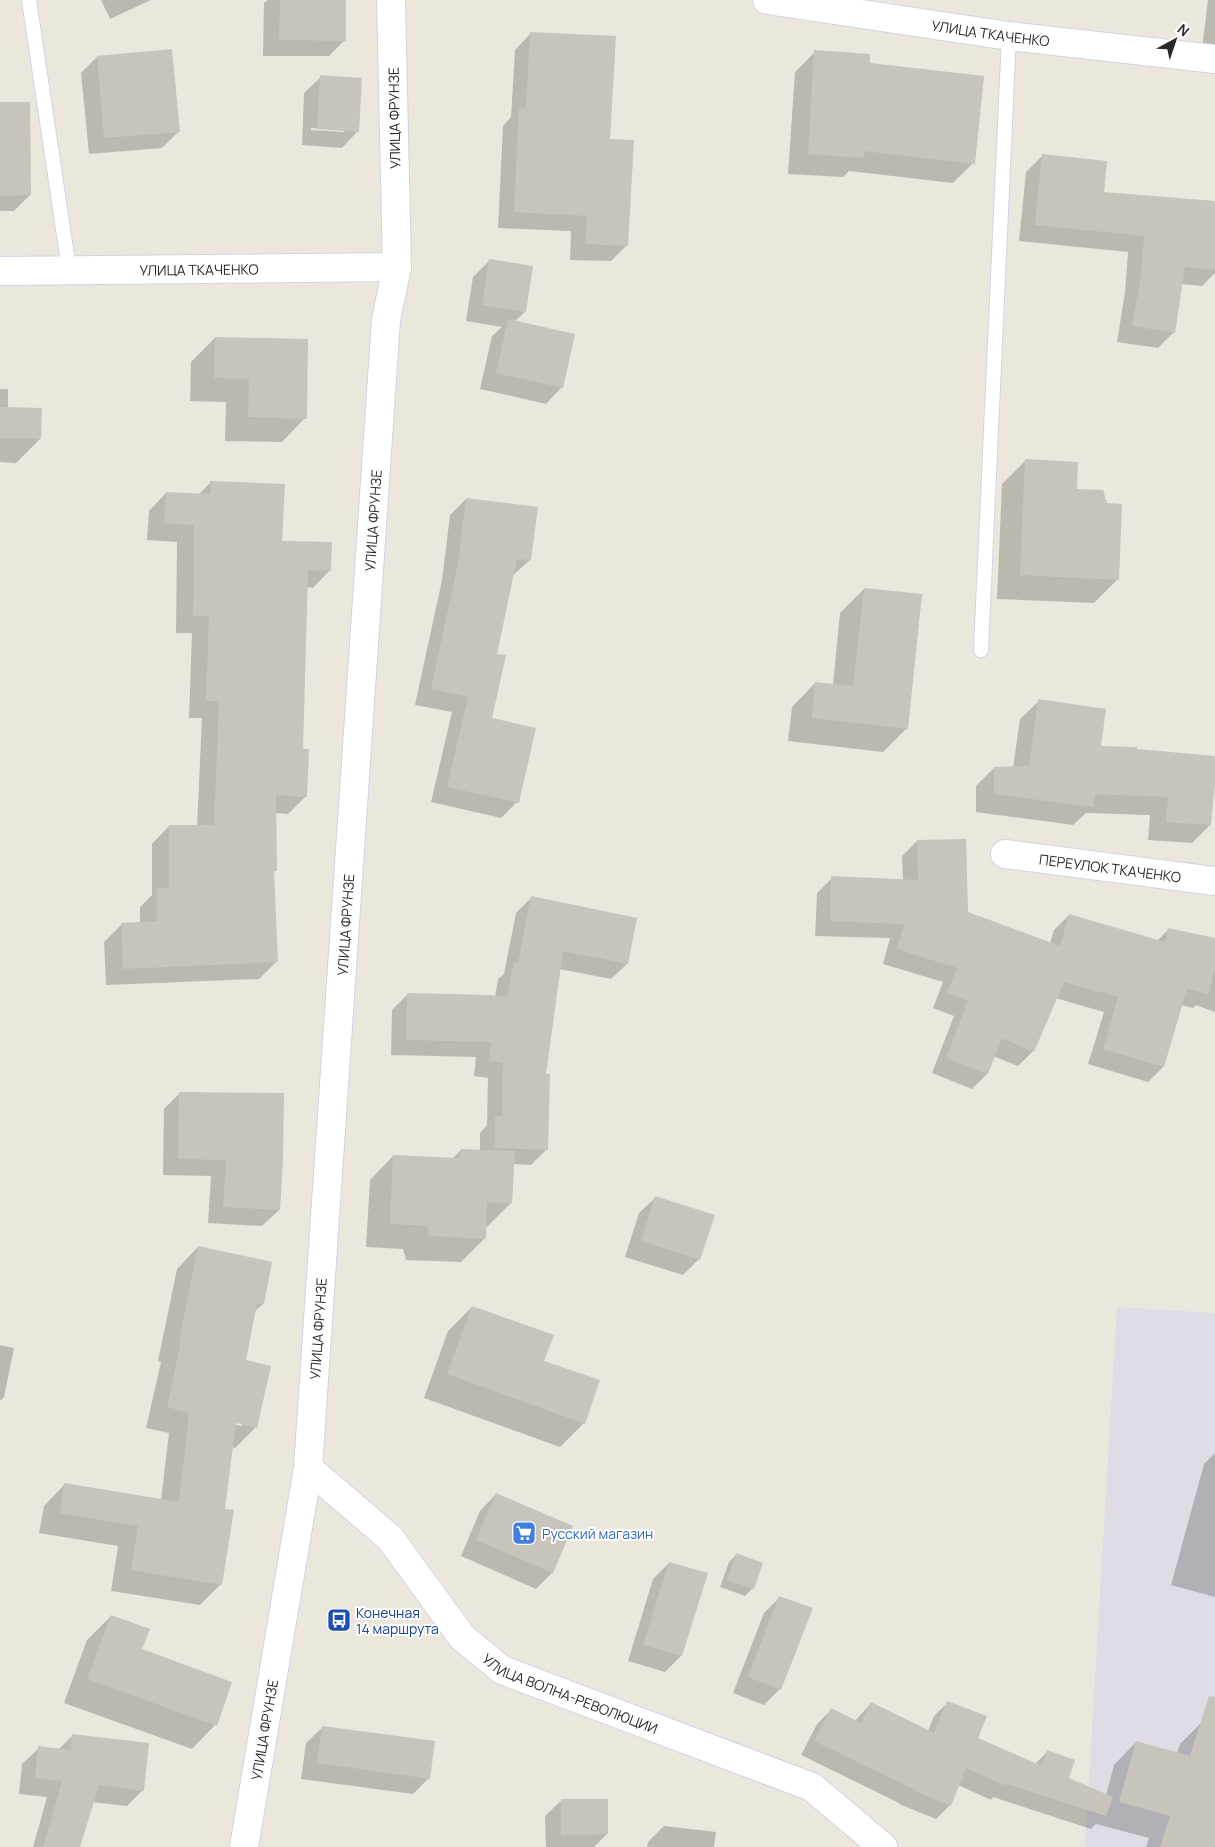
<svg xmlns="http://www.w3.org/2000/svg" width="1215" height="1847" viewBox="0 0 1215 1847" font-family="Manrope,sans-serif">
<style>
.industrial{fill:#dfdce5}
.shadow{fill:#0003;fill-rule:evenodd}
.building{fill:#c8c3bb}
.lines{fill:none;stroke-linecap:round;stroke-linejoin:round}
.service-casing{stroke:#d1d3e3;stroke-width:16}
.minor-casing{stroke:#d1d3e3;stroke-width:30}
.service{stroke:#fff;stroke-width:14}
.minor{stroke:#fff;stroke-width:28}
.labels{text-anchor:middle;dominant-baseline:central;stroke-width:4;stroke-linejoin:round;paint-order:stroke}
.street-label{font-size:14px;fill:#2a2a2a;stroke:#fff}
.shop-label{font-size:14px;fill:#366cbe;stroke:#fff;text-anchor:start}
.transit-label{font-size:14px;fill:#164399;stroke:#fff;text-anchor:start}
</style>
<rect width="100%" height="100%" fill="#ece7dc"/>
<path class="industrial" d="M 1117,1307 L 1215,1313 L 1215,1847 L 1085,1847 Z"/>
<g class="shadow">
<path d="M 101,0 L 151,0 L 110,19 Z"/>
<path d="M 268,0 L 345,0 L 345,40 L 329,56 L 263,56 L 264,3 Z"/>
<path d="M 1208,0 L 1215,0 L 1215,51 L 1202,49 Z"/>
<path d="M 531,33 L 609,141 L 627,245 L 611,261 L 570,260 L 571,231 L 498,228 L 503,126 L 511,117 L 515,50 Z"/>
<path d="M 815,52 L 868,64 L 973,163 L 953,183 L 849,171 L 843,177 L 788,174 L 795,72 Z"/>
<path d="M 97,57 L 178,132 L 162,148 L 89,154 L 81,73 Z"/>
<path d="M 321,77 L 358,131 L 342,148 L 302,145 L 304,93 ZM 311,128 L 344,130 L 344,132 L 311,130 Z"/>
<path d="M 0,102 L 30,195 L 14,211 L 0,211 Z"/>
<path d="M 1043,155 L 1103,193 L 1215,202 L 1215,273 L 1202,286 L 1181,284 L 1174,332 L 1158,348 L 1117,342 L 1125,292 L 1128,252 L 1019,241 L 1026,172 Z"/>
<path d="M 489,261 L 525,312 L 515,321 L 562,387 L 546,404 L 480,389 L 492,336 L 502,327 L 466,321 L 473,277 Z"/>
<path d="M 215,338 L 305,418 L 282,442 L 225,441 L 226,402 L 190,401 L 191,362 Z"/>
<path d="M 0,389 L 8,389 L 8,409 L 40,439 L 16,463 L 0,462 Z"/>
<path d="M 1026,460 L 1076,490 L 1118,579 L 1094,603 L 997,599 L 1002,484 Z"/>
<path d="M 211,482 L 281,542 L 330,570 L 313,588 L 306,587 L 302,750 L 306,796 L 288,814 L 275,813 L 275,870 L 273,873 L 276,962 L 259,979 L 106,985 L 104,942 L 122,924 L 140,923 L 140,907 L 152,895 L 152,844 L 169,826 L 197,827 L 202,718 L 189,718 L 192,633 L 176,633 L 177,542 L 147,540 L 149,511 L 166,493 L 198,495 Z"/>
<path d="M 466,499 L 530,560 L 512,576 L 496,655 L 491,719 L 517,802 L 501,818 L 431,802 L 452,712 L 415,705 L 442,580 L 450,515 Z"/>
<path d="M 864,589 L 907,728 L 883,752 L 788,741 L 792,707 L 815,683 L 833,685 L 840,613 Z"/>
<path d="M 1039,701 L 1100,747 L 1215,757 L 1210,825 L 1192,843 L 1148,840 L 1150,815 L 1086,813 L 1073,825 L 976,812 L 976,786 L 994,768 L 1013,768 L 1020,719 Z"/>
<path d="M 917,841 L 967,912 L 1050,943 L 1054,930 L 1069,915 L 1157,941 L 1168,930 L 1215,939 L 1215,1012 L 1196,1005 L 1193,1008 L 1181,1005 L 1163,1067 L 1148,1082 L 1088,1064 L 1104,1012 L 1055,998 L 1033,1051 L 1018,1066 L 993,1056 L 987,1074 L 972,1089 L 932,1073 L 954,1016 L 933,1008 L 943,982 L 883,964 L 890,938 L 815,936 L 817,893 L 832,878 L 903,880 L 902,856 Z"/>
<path d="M 532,897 L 627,964 L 611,979 L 559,969 L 544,1075 L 547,1149 L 531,1165 L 513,1164 L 511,1203 L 487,1227 L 485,1226 L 485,1238 L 461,1262 L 406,1260 L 403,1249 L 366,1247 L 370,1180 L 393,1156 L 452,1159 L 461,1150 L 480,1151 L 480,1133 L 487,1125 L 488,1078 L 474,1076 L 476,1057 L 391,1055 L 392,1010 L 408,994 L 495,997 L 498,979 L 504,974 L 516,913 Z"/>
<path d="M 180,1093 L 279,1210 L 262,1226 L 208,1223 L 211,1176 L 163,1175 L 164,1109 Z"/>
<path d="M 656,1197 L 699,1259 L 683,1275 L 625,1257 L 639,1213 Z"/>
<path d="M 198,1247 L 263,1304 L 254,1312 L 244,1361 L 256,1427 L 235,1448 L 232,1447 L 224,1510 L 221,1584 L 200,1605 L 111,1591 L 118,1546 L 39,1533 L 44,1506 L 65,1484 L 161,1500 L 169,1433 L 146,1428 L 161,1362 L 158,1361 L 177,1269 ZM 229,1423 L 242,1423 L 242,1426 Z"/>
<path d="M 472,1307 L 543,1361 L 584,1423 L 560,1447 L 424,1398 L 448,1331 Z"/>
<path d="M 0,1345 L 14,1348 L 4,1397 L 0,1401 Z"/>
<path d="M 1215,1453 L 1215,1597 L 1171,1585 L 1204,1464 Z"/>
<path d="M 496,1494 L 571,1527 L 552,1573 L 536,1589 L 461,1556 L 480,1511 Z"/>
<path d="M 736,1555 L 753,1588 L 745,1596 L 720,1587 L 729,1562 Z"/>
<path d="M 669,1563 L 681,1656 L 665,1672 L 628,1661 L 653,1579 Z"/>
<path d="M 780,1597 L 780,1689 L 764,1705 L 733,1693 L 764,1613 Z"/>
<path d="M 111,1616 L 140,1650 L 215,1725 L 192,1749 L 64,1703 L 87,1640 Z"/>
<path d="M 948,1702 L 977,1739 L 1035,1764 L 1047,1752 L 1068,1779 L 1106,1795 L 1114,1765 L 1136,1742 L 1177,1753 L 1180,1744 L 1202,1722 L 1215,1726 L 1215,1836 L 1211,1847 L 1146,1847 L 1149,1838 L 1096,1824 L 1091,1829 L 993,1797 L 991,1800 L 958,1785 L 950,1805 L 936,1819 L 899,1804 L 899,1803 L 801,1755 L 817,1724 L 831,1710 L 855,1721 L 871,1703 L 928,1731 L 934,1716 Z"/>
<path d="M 323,1727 L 429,1778 L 413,1794 L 301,1779 L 306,1743 Z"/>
<path d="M 72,1736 L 143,1790 L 127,1806 L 92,1802 L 79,1847 L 33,1847 L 47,1797 L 19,1794 L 22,1764 L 39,1748 L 58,1750 Z"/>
<path d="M 562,1800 L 607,1834 L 594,1847 L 546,1847 L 545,1816 Z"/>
<path d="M 664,1826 L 716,1832 L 714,1847 L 647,1847 L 648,1842 Z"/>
</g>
<g class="building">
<path d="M 280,0 L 346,0 L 346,41 L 279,40 Z"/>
<path d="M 530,32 L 616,36 L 610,139 L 634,140 L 628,246 L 585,244 L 587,216 L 514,212 L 519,108 L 526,109 Z"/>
<path d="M 172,49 L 180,132 L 104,138 L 97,56 Z"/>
<path d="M 814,50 L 870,54 L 870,63 L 984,76 L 975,164 L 864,151 L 864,158 L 808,154 Z"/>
<path d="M 320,75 L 362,78 L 359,132 L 317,129 Z"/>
<path d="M 0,102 L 30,102 L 31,195 L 0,196 Z"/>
<path d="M 1042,154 L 1107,161 L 1104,192 L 1215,201 L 1215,270 L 1185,267 L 1175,333 L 1132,326 L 1141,275 L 1144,236 L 1035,225 Z"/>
<path d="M 489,259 L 533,266 L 526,312 L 482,305 Z"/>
<path d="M 508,319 L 575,334 L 563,388 L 496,373 Z"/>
<path d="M 215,337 L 308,339 L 307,419 L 248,417 L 249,379 L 214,378 Z"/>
<path d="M 0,407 L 42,408 L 41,439 L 0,438 Z"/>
<path d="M 1025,459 L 1078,462 L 1077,489 L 1103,490 L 1107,503 L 1122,504 L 1119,580 L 1020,575 Z"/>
<path d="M 210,481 L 285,484 L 282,541 L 332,542 L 331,571 L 308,570 L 303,749 L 309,749 L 307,797 L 276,795 L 277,871 L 274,871 L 278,962 L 123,969 L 121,923 L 157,921 L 157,888 L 169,888 L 169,825 L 214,825 L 219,701 L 206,701 L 209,616 L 193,616 L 194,525 L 164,523 L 166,492 L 210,494 Z"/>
<path d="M 466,498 L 538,507 L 531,560 L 517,559 L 497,654 L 506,655 L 492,718 L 536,728 L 519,803 L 447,787 L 468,697 L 431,689 L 458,563 Z"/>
<path d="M 864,588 L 922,594 L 908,729 L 812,718 L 815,682 L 853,686 Z"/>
<path d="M 1038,699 L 1106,709 L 1101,746 L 1137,747 L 1137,749 L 1215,756 L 1215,784 L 1211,825 L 1166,822 L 1168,797 L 1095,794 L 1093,807 L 994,794 L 994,767 L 1029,766 Z"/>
<path d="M 966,839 L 968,912 L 1060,946 L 1069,914 L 1165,942 L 1168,928 L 1215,938 L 1215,967 L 1209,994 L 1187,989 L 1164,1067 L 1103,1049 L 1118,997 L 1064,982 L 1034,1052 L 1002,1038 L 988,1074 L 946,1058 L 968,1001 L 947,993 L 957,968 L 897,949 L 904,924 L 830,921 L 831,876 L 918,880 L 917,840 Z"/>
<path d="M 531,896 L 637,918 L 628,964 L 563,951 L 546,1074 L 550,1074 L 548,1150 L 495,1148 L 495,1116 L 502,1116 L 503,1063 L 489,1061 L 491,1042 L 406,1040 L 407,993 L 490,995 L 507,997 L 514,962 L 518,963 Z"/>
<path d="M 179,1092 L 284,1093 L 283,1161 L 280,1210 L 223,1207 L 226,1160 L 178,1159 Z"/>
<path d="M 461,1149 L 515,1151 L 512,1203 L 487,1202 L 486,1239 L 429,1236 L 427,1226 L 390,1224 L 393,1155 L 460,1158 Z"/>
<path d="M 655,1196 L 715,1215 L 700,1260 L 641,1241 Z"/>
<path d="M 198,1246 L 272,1262 L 264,1304 L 257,1303 L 246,1360 L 271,1366 L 257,1428 L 236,1423 L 225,1509 L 234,1510 L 222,1585 L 131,1570 L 138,1526 L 60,1513 L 64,1483 L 179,1502 L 189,1413 L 167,1407 L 181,1341 L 179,1340 Z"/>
<path d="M 472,1306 L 554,1335 L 544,1361 L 600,1380 L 585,1424 L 447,1374 Z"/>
<path d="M 496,1493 L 573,1526 L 553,1573 L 476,1540 Z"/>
<path d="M 736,1553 L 763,1563 L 754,1589 L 727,1580 Z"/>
<path d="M 669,1562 L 708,1573 L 682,1656 L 643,1645 Z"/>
<path d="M 779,1596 L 813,1608 L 781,1690 L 748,1677 Z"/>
<path d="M 111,1615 L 150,1629 L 142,1649 L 232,1682 L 217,1726 L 87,1679 Z"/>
<path d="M 1209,1696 L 1215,1697 L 1215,1847 L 1160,1847 L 1170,1816 L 1119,1802 L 1136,1741 L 1190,1756 Z"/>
<path d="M 947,1701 L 987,1716 L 978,1738 L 1042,1766 L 1047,1750 L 1075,1760 L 1069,1778 L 1113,1797 L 1106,1816 L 1007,1784 L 1006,1786 L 966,1768 L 951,1806 L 912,1790 L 913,1789 L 814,1741 L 831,1708 L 861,1723 L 871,1702 L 934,1733 Z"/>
<path d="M 322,1726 L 435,1741 L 430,1779 L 317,1763 Z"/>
<path d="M 72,1734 L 149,1743 L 144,1791 L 99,1785 L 80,1847 L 43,1847 L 62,1781 L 35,1778 L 38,1746 L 70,1750 Z"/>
<path d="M 561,1799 L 608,1799 L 608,1834 L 561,1835 Z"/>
</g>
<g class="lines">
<g class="service-casing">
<g id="service">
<path d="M 29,0 L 69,269"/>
<path d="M 981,650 L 1009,36"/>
</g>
</g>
<g class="minor-casing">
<g id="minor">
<path id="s1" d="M 767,0 L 1009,36 L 1215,59"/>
<path id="s2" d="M 0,271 L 397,267"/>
<path id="s3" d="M 1005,854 L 1215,881"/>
<path id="s4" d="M 308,1468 L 390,1538 L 462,1637 L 502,1670 L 812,1787 L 883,1847"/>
<path id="s5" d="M 244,1847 L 308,1468 L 386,320 L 397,267 L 391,0"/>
</g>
</g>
<use href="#service" class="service"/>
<use href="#minor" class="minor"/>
</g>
<defs>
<g id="supermarket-square" transform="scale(1.25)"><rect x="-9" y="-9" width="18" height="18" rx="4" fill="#3f7fe0" stroke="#fff"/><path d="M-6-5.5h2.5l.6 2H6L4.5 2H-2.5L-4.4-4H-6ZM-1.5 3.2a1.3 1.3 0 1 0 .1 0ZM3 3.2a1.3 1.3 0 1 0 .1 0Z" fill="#fff"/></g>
<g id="bus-square" transform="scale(1.25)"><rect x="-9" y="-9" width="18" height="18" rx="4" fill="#1a4fb4" stroke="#fff"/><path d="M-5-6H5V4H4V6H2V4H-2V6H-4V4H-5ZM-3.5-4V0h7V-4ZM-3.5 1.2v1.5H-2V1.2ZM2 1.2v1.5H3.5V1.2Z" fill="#fff"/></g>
</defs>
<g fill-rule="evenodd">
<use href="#supermarket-square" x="524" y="1533"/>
<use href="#bus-square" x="339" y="1620"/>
</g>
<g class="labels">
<g class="street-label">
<text stroke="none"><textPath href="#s1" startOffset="226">УЛИЦА ТКАЧЕНКО</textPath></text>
<text transform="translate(394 118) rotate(-91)">УЛИЦА ФРУНЗЕ</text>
<text stroke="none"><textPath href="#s2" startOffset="199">УЛИЦА ТКАЧЕНКО</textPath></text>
<text stroke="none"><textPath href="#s5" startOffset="1334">УЛИЦА ФРУНЗЕ</textPath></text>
<text stroke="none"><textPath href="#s3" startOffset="106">ПЕРЕУЛОК ТКАЧЕНКО</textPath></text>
<text stroke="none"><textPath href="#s5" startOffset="929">УЛИЦА ФРУНЗЕ</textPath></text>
<text stroke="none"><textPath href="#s5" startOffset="524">УЛИЦА ФРУНЗЕ</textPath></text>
<text stroke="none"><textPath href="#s4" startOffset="354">УЛИЦА ВОЛНА-РЕВОЛЮЦИИ</textPath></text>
<text stroke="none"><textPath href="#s5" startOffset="119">УЛИЦА ФРУНЗЕ</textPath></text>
</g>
<g class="shop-label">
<text x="542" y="1533">Русский магазин</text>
</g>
<g class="transit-label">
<text x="356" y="1612">Конечная<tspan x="356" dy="16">14 маршрута</tspan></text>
</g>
</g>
<g transform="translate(1175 40) rotate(40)" stroke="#ffffff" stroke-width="4" paint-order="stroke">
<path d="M0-4L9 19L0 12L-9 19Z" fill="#2a2a2a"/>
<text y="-8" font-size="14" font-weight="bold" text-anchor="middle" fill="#2a2a2a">N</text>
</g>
</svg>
